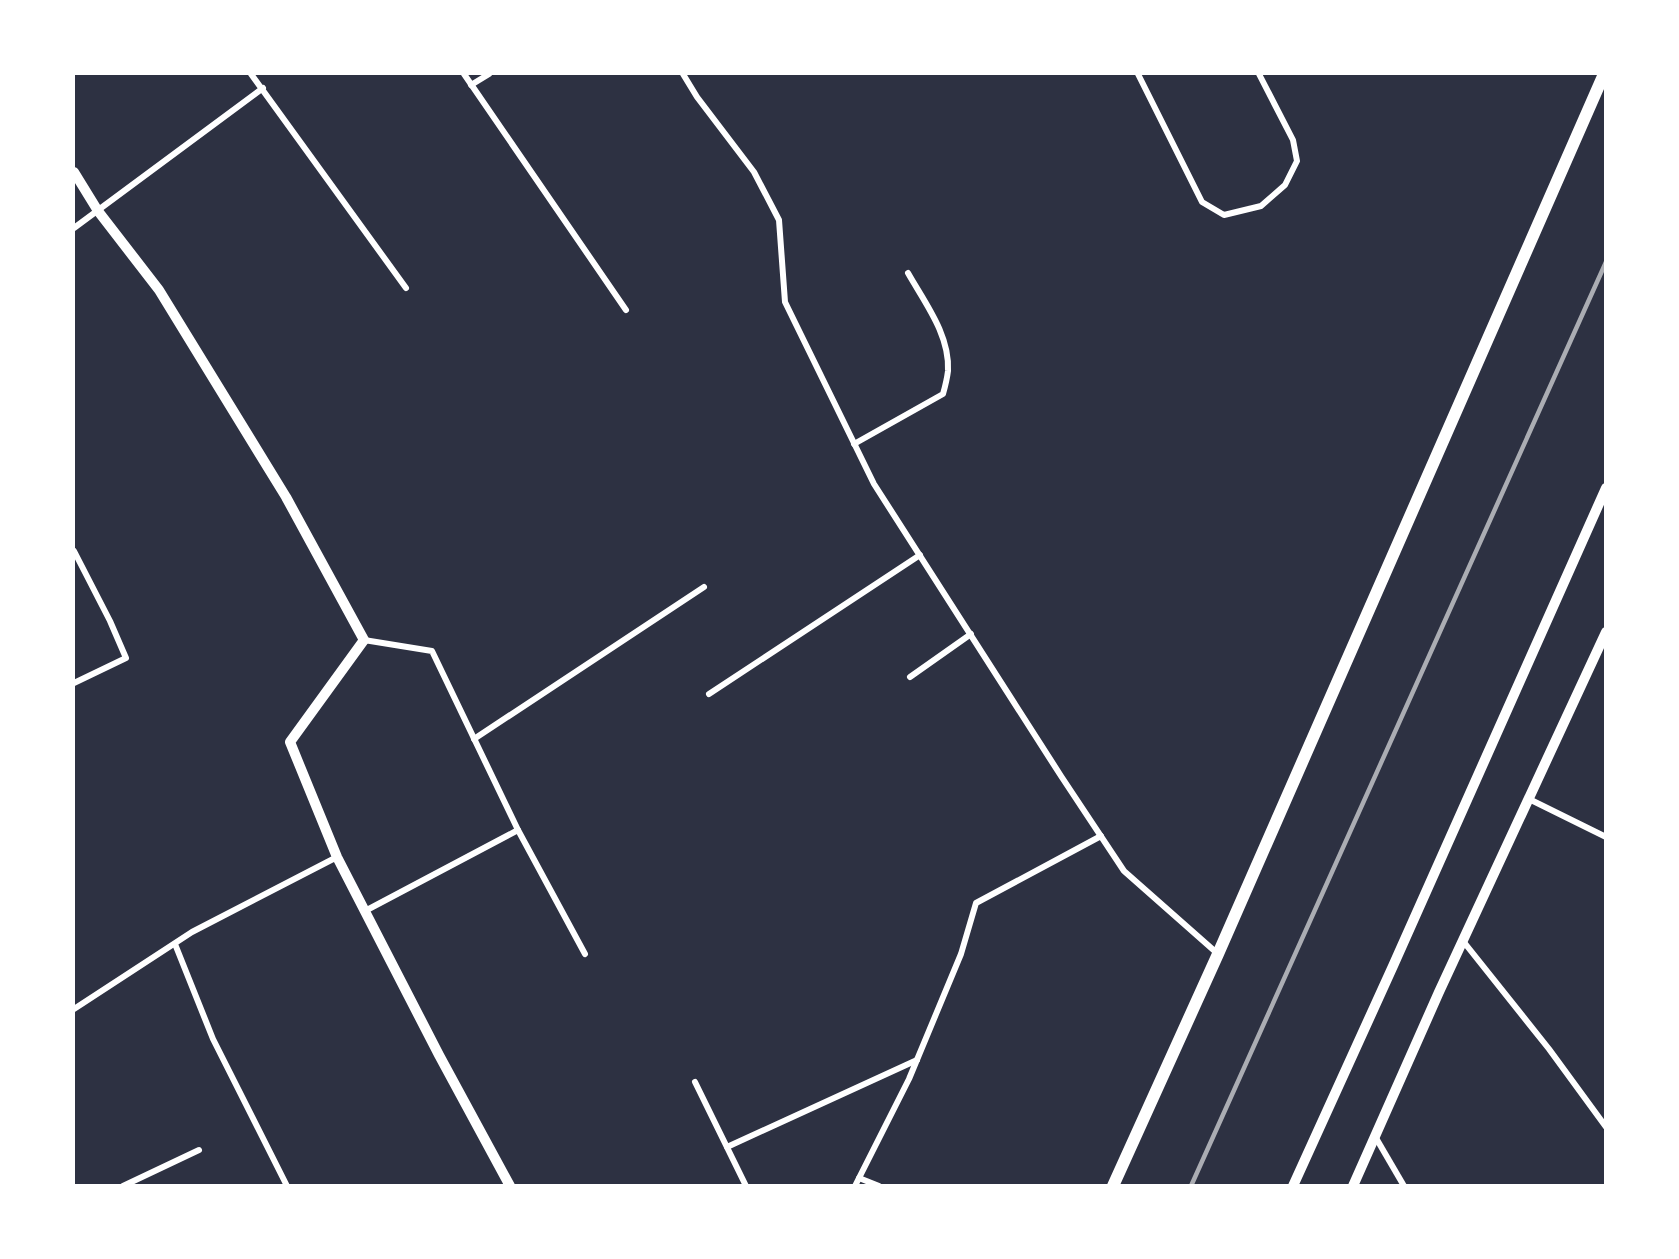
<svg xmlns="http://www.w3.org/2000/svg" width="1679" height="1259" viewBox="0 0 1679 1259" font-family="'Roboto Condensed',sans-serif">
<style>
.lines{fill:none;stroke-linecap:round;stroke-linejoin:round}
.minor{stroke:#fff;stroke-width:6}
.tertiary{stroke:#fff;stroke-width:10}
.secondary{stroke:#fff;stroke-width:12}
.rail{stroke:#abadb3;stroke-width:4.5}
</style>
<rect width="100%" height="100%" fill="#2d3142"/>
<g class="lines">
<g class="minor">
<path d="M 251,74 L 406,288"/>
<path d="M 464,74 L 626,310"/>
<path d="M 683,74 L 697,97 L 754,172 L 779,220 L 785,302 L 874,484 L 1061,776 L 1124,871 L 1218,954"/>
<path d="M 1138,74 L 1202,202 L 1224,215 L 1261,206 L 1285,185 L 1297,161 L 1293,140 L 1259,74"/>
<path d="M 471,85 L 489,74"/>
<path d="M 74,228 L 263,88"/>
<path d="M 854,444 L 943,394 C 945,387 947,379 948,371 C 950,335 925,303 908,273"/>
<path d="M 74,551 L 110,621 L 126,658 L 74,683"/>
<path d="M 364,640 L 432,651 L 518,830 L 365,911"/>
<path d="M 910,677 L 971,634"/>
<path d="M 709,694 L 920,555"/>
<path d="M 474,739 L 704,587"/>
<path d="M 1529,799 L 1606,837"/>
<path d="M 518,830 L 585,954"/>
<path d="M 1463,941 L 1549,1049 L 1606,1127"/>
<path d="M 175,944 L 213,1039 L 287,1186"/>
<path d="M 74,1009 L 192,932 L 337,857"/>
<path d="M 695,1082 L 746,1186"/>
<path d="M 1376,1138 L 1404,1186"/>
<path d="M 727,1147 L 917,1060"/>
<path d="M 859,1178 L 879,1186"/>
<path d="M 123,1186 L 199,1150"/>
<path d="M 855,1186 L 909,1079 L 961,954 L 976,903 L 1101,836"/>
</g>
<g class="tertiary">
<path d="M 74,172 L 98,211 L 159,290 L 286,497 L 364,640 L 290,742 L 337,857 L 439,1055 L 510,1186"/>
<path d="M 1293,1186 L 1393,966 L 1606,488"/>
<path d="M 1353,1186 L 1439,992 L 1606,632"/>
</g>
<path class="secondary" d="M 1113,1186 L 1218,954 L 1604,74"/>
<path class="rail" d="M 1191,1186 L 1606,262"/>
</g>
<rect width="1679" height="1259" fill="none" stroke="#ffffff" stroke-width="150"/>
</svg>
